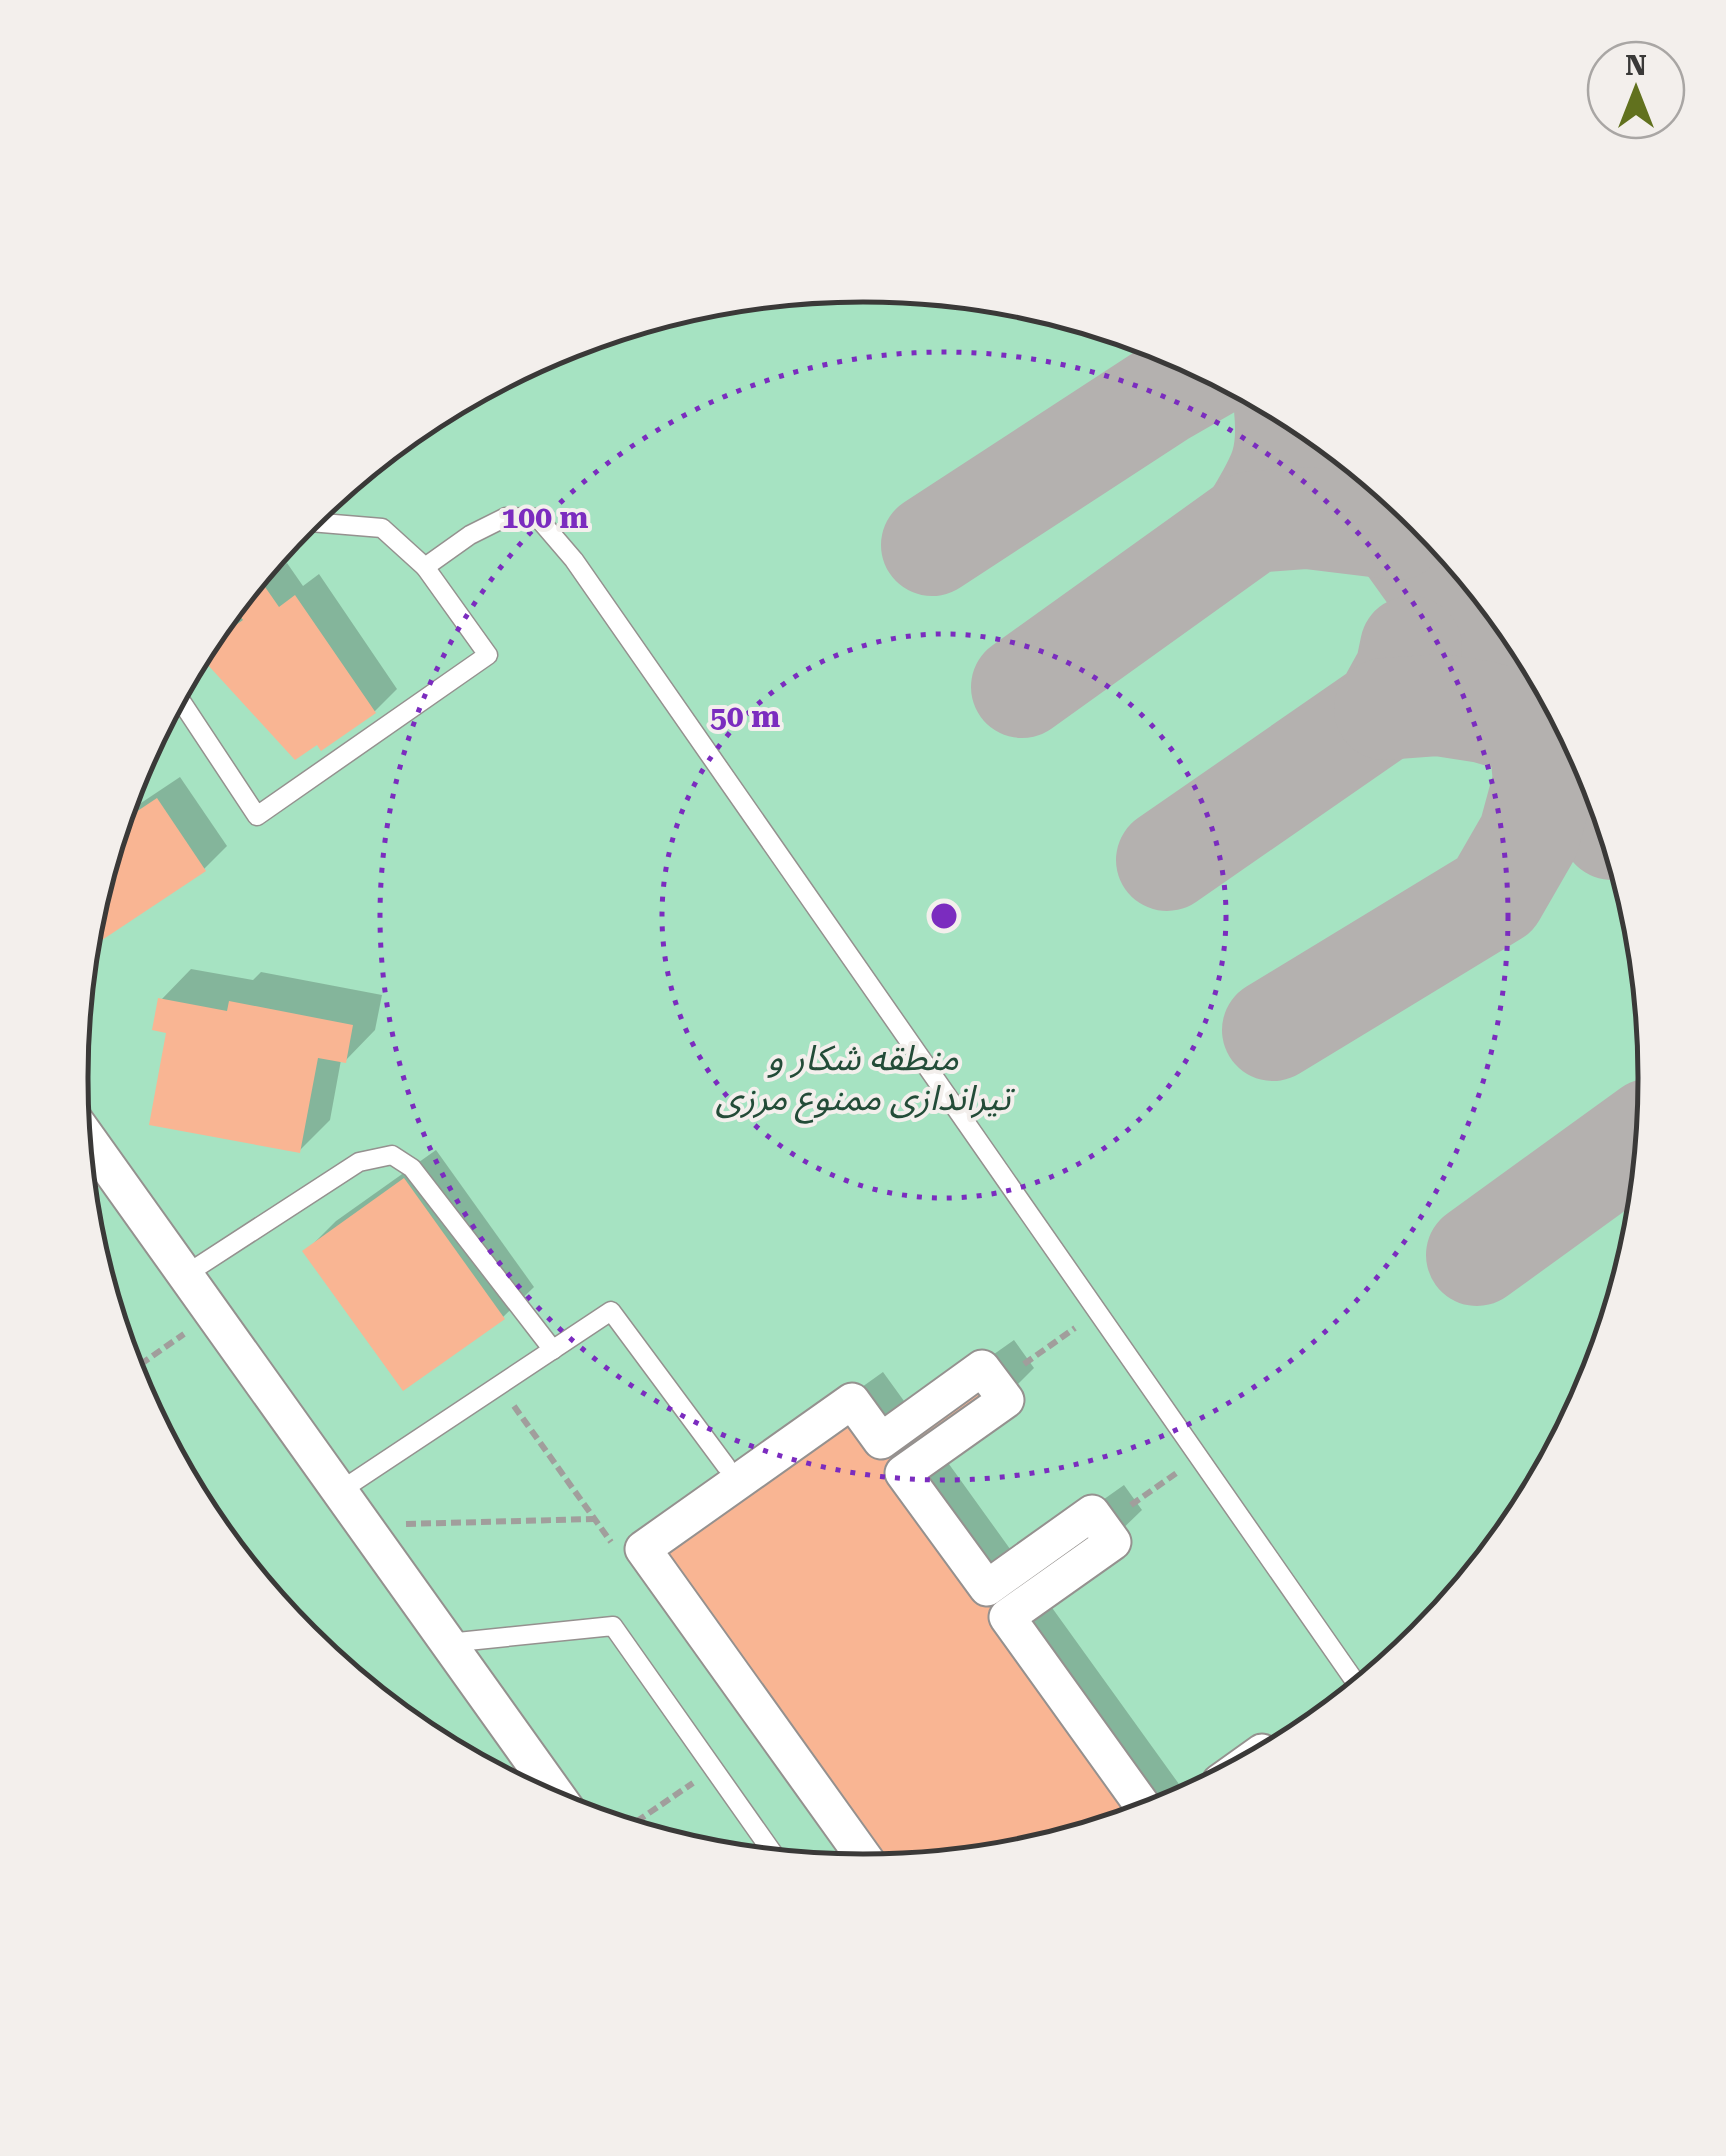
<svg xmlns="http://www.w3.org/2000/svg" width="1726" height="2156" viewBox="0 0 1726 2156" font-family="'Roboto Serif','Noto Sans Arabic',serif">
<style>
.green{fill:#a6e3c2}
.shadow{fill:#0003}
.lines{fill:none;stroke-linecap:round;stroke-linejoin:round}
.taxiway{stroke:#b4b1af;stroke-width:102}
.building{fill:#f9b593}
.lane-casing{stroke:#95918f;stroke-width:21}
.street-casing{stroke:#95918f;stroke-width:39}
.path{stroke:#a19e9c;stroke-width:6;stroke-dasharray:10 5;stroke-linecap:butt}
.lane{stroke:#fff;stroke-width:18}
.street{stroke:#fff;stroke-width:35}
.ring{fill:none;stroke:#7b2cbf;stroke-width:5;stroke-dasharray:5 10}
.labels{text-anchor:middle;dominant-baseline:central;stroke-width:8;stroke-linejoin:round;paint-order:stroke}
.park-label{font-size:35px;font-style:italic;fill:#234c38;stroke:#f3efec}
.rim{fill:none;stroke:#3a3938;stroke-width:5}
.centre{fill:#7b2cbf;stroke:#f3efec;stroke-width:5}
.ring-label{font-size:30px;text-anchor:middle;font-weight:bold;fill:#7b2cbf;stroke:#f3efec;stroke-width:8;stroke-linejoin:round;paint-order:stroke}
</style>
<rect width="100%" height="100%" fill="#e6e1df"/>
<circle class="green" cx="863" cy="1077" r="790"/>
<g class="shadow">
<path d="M 287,563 L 303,586 L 319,574 L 397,689 L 374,712 L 200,652 L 222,630 L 243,616 L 236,606 L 259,583 Z"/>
<path d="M 180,777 L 227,846 L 204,869 L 85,923 L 117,819 Z"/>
<path d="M 191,969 L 253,980 L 261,972 L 382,995 L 375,1030 L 345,1061 L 341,1060 L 330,1120 L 299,1151 L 169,1031 L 161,1000 Z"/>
<path d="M 436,1150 L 534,1287 L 503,1317 L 306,1251 L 336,1221 Z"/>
<path d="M 1014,1340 L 1034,1368 L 1004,1398 L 936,1446 L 1018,1560 L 1124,1485 L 1142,1510 L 1111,1540 L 1040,1591 L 1189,1798 L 1294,1724 L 1304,1737 L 1166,1811 L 676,1520 L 883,1372 L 912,1412 Z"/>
</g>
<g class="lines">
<g class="taxiway">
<path d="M 1381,482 L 1397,529 L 1612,829"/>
<path d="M 1252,522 C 1278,478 1290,462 1285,409"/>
<path d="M 932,545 L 1162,395 L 1209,368"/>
<path d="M 1022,687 L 1252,522 L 1307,518 L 1397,529"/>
<path d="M 1167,860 L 1385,709 L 1406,671 L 1411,647"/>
<path d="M 1273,1030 L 1495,895 L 1529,836 L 1544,781 L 1539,728 L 1484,712 L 1439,705 L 1385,709"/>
<path d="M 1477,1255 L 1651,1129"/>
</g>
</g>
<g class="building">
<path d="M 263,584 L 279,607 L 295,595 L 376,713 L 321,751 L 317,745 L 295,760 L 196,652 L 243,620 L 232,605 Z"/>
<path d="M 157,798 L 206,871 L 87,950 L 83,944 L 85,923 L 115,826 Z"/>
<path d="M 158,998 L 227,1011 L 229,1001 L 353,1025 L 346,1063 L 318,1058 L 300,1153 L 149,1125 L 166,1033 L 152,1030 Z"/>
<path d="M 404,1178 L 505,1319 L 403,1391 L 302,1251 Z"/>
<path d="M 982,1368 L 1006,1400 L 903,1473 L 987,1588 L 1092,1513 L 1113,1542 L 1007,1617 L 1150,1816 L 1017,1856 L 873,1870 L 643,1549 L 852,1401 L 881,1441 Z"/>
</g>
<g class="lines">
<g class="lane-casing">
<g id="lane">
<path d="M 285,538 L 310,522 L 382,528 L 425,567 L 470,535 L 506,517 L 538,518 L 574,560 L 1361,1690"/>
<path d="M 175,692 L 257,816 L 488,655 L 425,567"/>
<path d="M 185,1275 L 359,1162 L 392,1155 L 412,1168 L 553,1350"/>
<path d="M 340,1491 L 611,1311 L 726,1466"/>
<path d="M 448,1643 L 613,1626 L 780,1863"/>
</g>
</g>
<g class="street-casing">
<g id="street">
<path d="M 74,1119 L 570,1814"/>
<path d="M 1220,1782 L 1262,1752 L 1266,1757"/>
<path d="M 873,1870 L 643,1549 L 852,1401 L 881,1441 L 982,1368 L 1006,1400 L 903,1473 L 987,1588 L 1092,1513 L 1113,1542 L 1007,1617 L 1150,1816"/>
</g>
</g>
<g class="path">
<path d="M 1024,1364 L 1075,1328"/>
<path d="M 128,1373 L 184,1334"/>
<path d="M 514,1406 L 611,1542"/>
<path d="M 1131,1505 L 1178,1472"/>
<path d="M 406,1524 L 593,1519"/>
<path d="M 624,1830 L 693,1783"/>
</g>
<use href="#lane" class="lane"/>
<use href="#street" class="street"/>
</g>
<g class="ring">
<circle cx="944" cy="916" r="282"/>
<circle cx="944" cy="916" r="564"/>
</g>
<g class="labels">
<g class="park-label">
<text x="863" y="1058">منطقه شکار و<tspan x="863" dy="40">تیراندازی ممنوع مرزی</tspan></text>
</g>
</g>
<path d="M0 0H1726V2156H0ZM863 302H863A775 775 0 0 1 1638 1077V1079A775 775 0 0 1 863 1854H863A775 775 0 0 1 88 1079V1077A775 775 0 0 1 863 302Z" fill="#f3efec" fill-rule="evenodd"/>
<path class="rim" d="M863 302H863A775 775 0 0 1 1638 1077V1079A775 775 0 0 1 863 1854H863A775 775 0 0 1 88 1079V1077A775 775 0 0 1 863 302Z"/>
<circle cx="944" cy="916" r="15" class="centre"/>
<g class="ring-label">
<text x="545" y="528">100 m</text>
<text x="745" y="727">50 m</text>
</g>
<g transform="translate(1636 90)"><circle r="48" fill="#f3efec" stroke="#a9a6a4" stroke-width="2.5"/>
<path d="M0-8L18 38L0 25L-18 38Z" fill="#61711e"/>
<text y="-15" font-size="28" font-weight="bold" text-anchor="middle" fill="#3a3938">N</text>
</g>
</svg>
